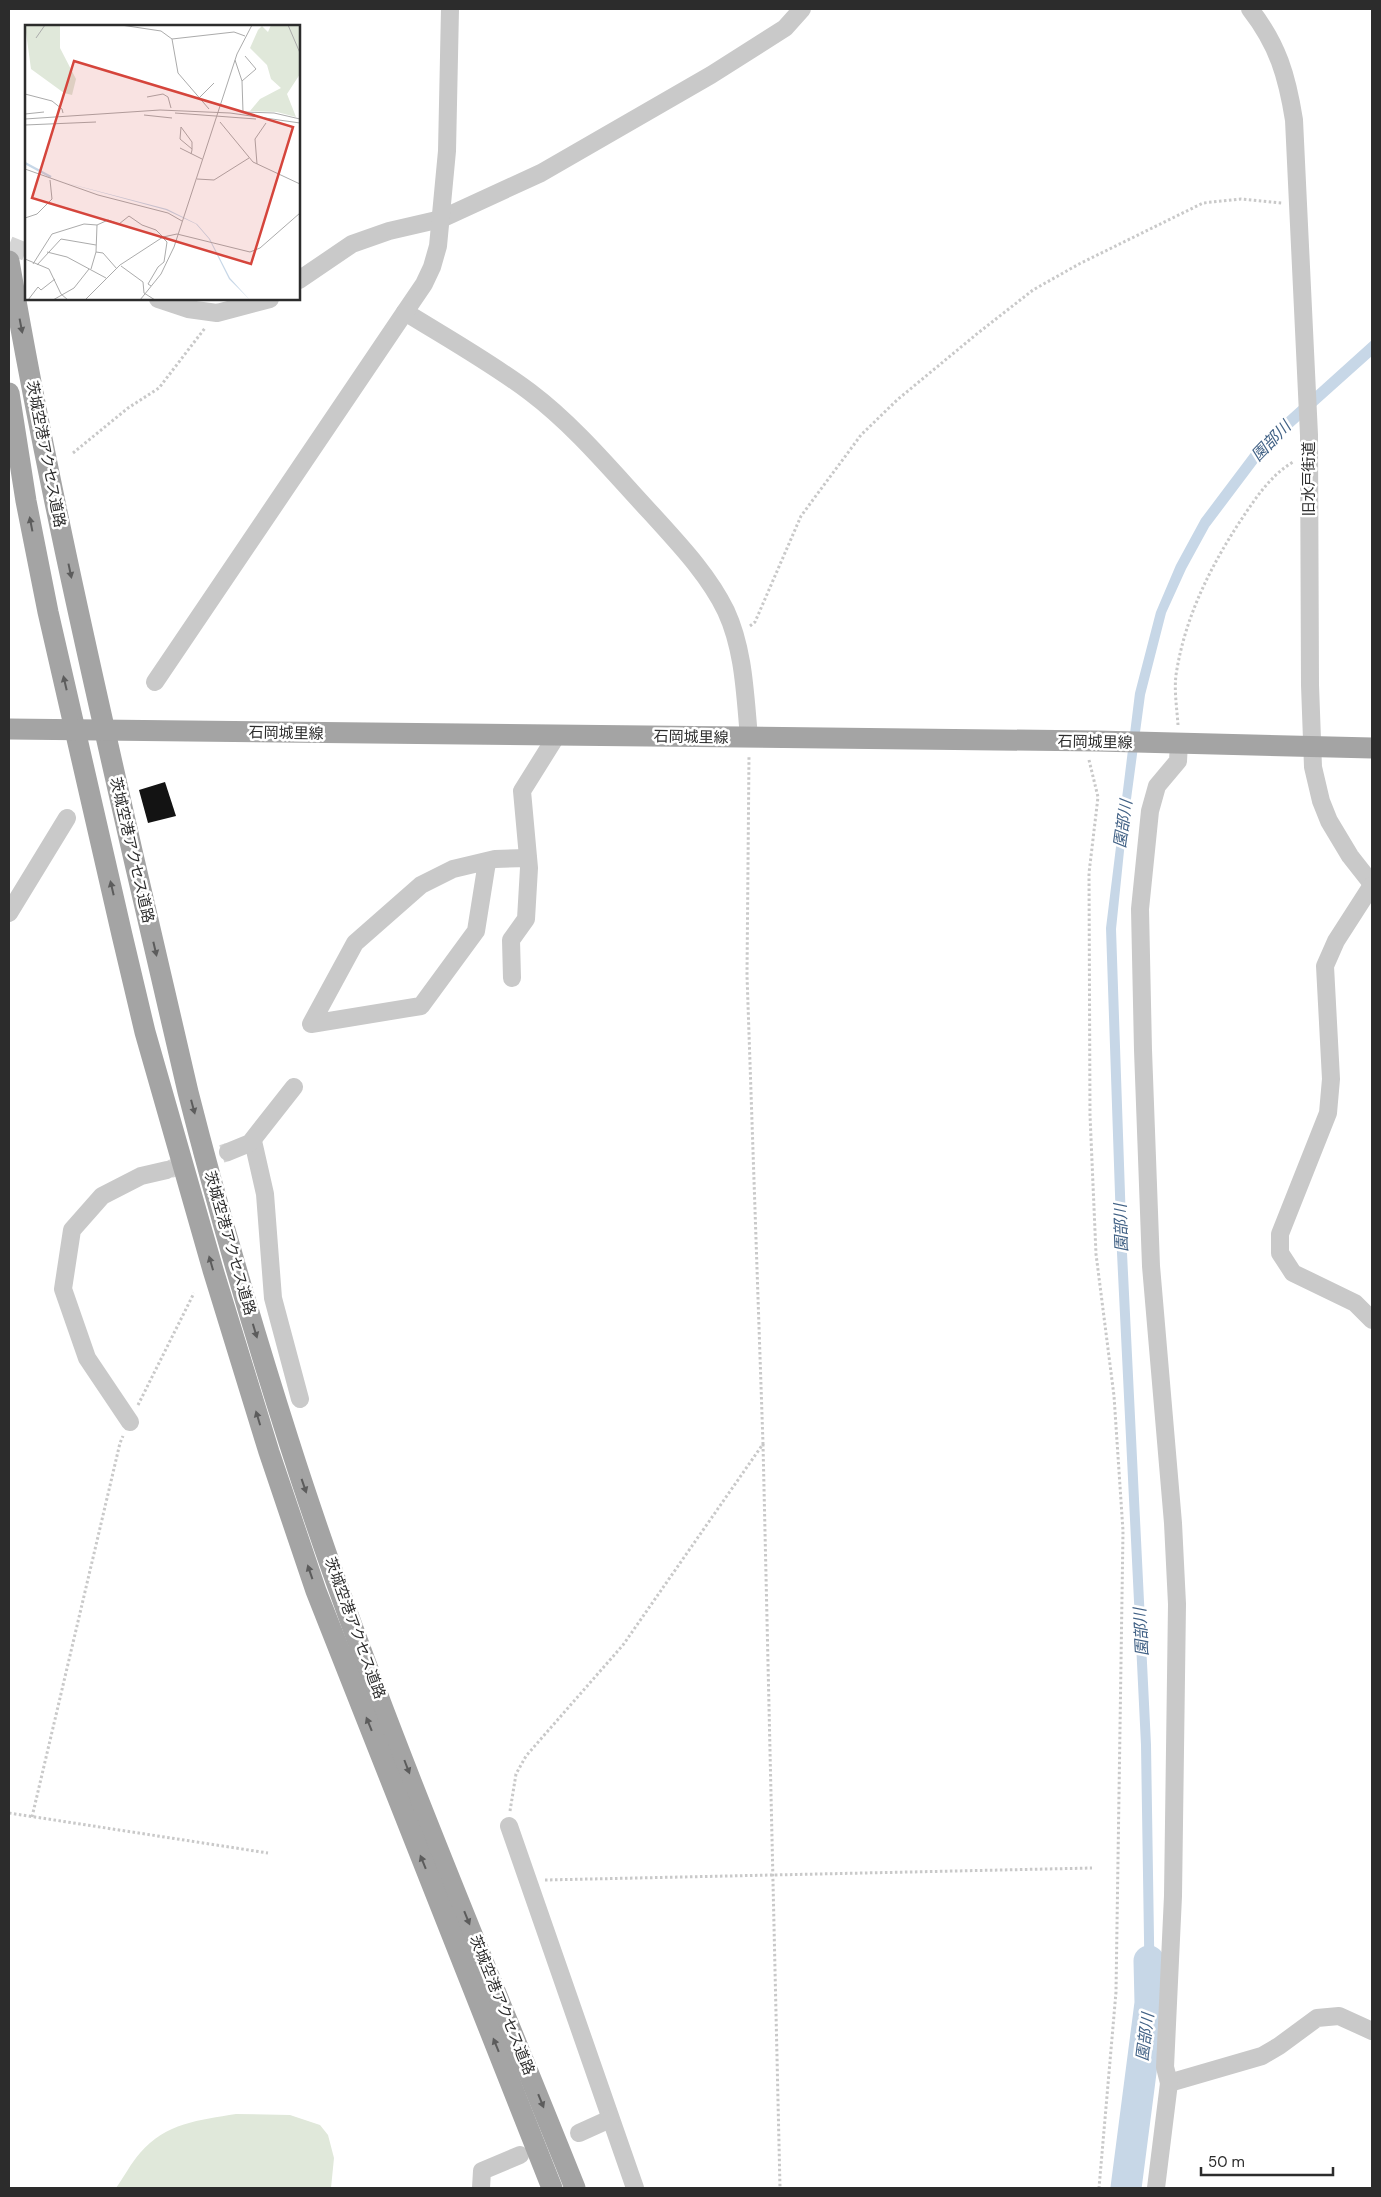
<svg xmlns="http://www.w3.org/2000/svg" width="1381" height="2197" viewBox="0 0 1381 2197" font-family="'DM Sans','Noto Sans JP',sans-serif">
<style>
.green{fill:#e0e8da}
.water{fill:#c7d7e7}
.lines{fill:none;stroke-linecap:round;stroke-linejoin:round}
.river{stroke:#c7d7e7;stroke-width:31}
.building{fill:#131313}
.minor-tunnel{stroke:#d5d5d5;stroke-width:18;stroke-dasharray:18 9;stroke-linecap:butt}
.path{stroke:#c9c9c9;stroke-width:3;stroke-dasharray:2.5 2.5;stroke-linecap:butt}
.minor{stroke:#c9c9c9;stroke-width:18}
.major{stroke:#a4a4a4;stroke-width:21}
.oneway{fill:#5c5c5c}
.labels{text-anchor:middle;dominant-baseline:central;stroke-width:5;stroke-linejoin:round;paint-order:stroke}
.street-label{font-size:15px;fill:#2c2c2c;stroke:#fff}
.water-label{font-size:16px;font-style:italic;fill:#426286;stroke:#fff}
.inset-river{fill:none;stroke:#c7d7e7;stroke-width:2.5}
.inset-road{fill:none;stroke:#ababab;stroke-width:1}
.view{fill:#d5453c;fill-opacity:0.15;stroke:#d5453c;stroke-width:2.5}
.inset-edge{fill:none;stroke:#2c2c2c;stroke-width:2.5}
</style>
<rect width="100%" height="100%" fill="#fff"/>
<path class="green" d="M 236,2114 L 290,2115 L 320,2125 L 328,2135 L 334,2158 L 331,2188 L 116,2188 C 124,2177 131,2163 140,2153 C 166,2123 199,2120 236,2114 Z"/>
<path class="water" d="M 1372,340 L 1372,356 L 1267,450 L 1209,527 L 1186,569 L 1166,613 L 1145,695 L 1124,851 L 1116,929 L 1127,1253 L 1151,1745 L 1155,2003 L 1145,2003 L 1141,1745 L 1117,1253 L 1106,928 L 1135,693 L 1156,612 L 1176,565 L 1201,519 L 1259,442 Z"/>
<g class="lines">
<path class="river" d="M 1126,2188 L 1150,2003 L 1149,1961"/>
</g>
<path class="building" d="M 165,782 L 176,816 L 148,823 L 139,790 Z"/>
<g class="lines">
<g class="minor-tunnel">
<path d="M 9,245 L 26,252"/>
<path d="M 170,1169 L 228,1152"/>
</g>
<g class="path">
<path d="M 73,453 L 128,408 L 159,388 L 205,328"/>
<path d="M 750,626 L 755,622 L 801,516 L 861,435 L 897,400 L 978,333 L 1033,290 L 1079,264 L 1203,203 L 1241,199 L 1282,203"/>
<path d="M 1178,725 C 1177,709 1174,691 1176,675 C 1185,615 1213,561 1247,511 C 1260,492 1273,474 1293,462"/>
<path d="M 1089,760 L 1098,797 L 1089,873 L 1090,1115 L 1096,1254 L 1114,1396 L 1123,1531 L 1116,1992 L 1099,2188"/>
<path d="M 138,1405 L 194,1293"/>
<path d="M 763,1444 L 780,2188"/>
<path d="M 510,1811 L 516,1774 L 526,1756 L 623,1645 L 763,1444 L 747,975 L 749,755"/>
<path d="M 9,1813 L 268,1853"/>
<path d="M 32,1817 L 120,1443 L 123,1436"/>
<path d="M 545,1880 L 1092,1868"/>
</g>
<g class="minor">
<path d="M 1250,9 C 1278,45 1287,76 1294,120 L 1309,435 L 1310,685 L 1313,767 L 1321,801 L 1329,821 L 1350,856 L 1372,884"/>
<path d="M 299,280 L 352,244 L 389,231 L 441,219 L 541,173 L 711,75 L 785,28 L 802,9"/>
<path d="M 158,299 L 188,309 L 217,313 L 270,299"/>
<path d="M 405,312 C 447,338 490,362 530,392 C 575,426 612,471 650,512 C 678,543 708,574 726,611 C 744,650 745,695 749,737"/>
<path d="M 155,682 L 405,312 L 424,284 L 432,267 L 438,246 L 447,151 L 450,9"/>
<path d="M 487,862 L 476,931 L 421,1006 L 311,1024 L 355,943 L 421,885 L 453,869 L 495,859 L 528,858"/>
<path d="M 1372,885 L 1336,941 L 1325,966 L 1331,1079 L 1328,1113 L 1280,1234 L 1280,1253 L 1293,1273 L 1355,1303 L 1372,1320"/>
<path d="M 9,913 L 67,818"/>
<path d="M 512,978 L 511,940 L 526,919 L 529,868 L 522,791 L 557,735"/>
<path d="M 253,1141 L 265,1194 L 273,1298 L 300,1399"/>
<path d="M 228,1152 L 250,1143 L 294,1087"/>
<path d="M 130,1422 L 87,1358 L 63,1289 L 72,1230 L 102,1196 L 141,1176 L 167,1170"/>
<path d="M 509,1826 L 635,2188"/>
<path d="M 1169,2083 L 1262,2056 L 1279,2046 L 1317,2018 L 1339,2016 L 1372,2031"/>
<path d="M 579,2133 L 610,2119"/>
<path d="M 481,2188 L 482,2171 L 520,2155"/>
<path d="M 1156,2188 L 1169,2083 L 1165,2067 L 1173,1896 L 1177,1604 L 1173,1523 L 1151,1266 L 1143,1050 L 1140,909 L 1150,811 L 1157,786 L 1178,761 L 1179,743"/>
</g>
<g class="major">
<path d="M 9,261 C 43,460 88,658 133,855 C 152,934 169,1013 188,1092 C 218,1210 252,1326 289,1442 C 370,1696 476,1941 575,2188"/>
<path d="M 9,393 L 26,501 L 48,612 L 122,935 L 145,1032 L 213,1270 L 269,1452 L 316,1591 L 552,2188"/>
<path d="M 9,729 L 1097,741 L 1372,748"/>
</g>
</g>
<defs><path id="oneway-solid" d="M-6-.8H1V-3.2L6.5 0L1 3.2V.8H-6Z" transform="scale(1.25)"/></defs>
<g class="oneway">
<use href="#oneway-solid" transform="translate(21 326) rotate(79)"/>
<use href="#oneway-solid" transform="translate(31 524) rotate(-101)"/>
<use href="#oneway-solid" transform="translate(70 571) rotate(78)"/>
<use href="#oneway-solid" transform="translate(65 683) rotate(-103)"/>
<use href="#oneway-solid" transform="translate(112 888) rotate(-103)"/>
<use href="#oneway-solid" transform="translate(155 949) rotate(77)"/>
<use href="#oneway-solid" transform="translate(193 1107) rotate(75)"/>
<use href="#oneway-solid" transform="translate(211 1263) rotate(-106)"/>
<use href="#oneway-solid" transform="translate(255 1331) rotate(73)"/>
<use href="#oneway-solid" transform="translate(258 1418) rotate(-107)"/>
<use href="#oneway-solid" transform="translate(304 1486) rotate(71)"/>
<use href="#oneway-solid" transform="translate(310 1572) rotate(-109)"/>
<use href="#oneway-solid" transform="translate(369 1724) rotate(-112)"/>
<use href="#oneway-solid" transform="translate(407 1767) rotate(69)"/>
<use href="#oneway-solid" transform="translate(423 1862) rotate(-112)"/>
<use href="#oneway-solid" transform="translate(467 1918) rotate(68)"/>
<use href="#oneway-solid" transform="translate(496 2045) rotate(-112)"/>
<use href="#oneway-solid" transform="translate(541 2101) rotate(68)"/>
</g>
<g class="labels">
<g class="street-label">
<text transform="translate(46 454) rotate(79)">茨城空港アクセス道路</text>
<text transform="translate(1309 479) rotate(-90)">旧水戸街道</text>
<text transform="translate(286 733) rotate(1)">石岡城里線</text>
<text transform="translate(691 737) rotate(1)">石岡城里線</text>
<text transform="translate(1095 742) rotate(1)">石岡城里線</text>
<text transform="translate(132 850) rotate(77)">茨城空港アクセス道路</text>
<text transform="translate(230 1243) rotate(74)">茨城空港アクセス道路</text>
<text transform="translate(355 1628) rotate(70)">茨城空港アクセス道路</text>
<text transform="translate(502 2005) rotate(68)">茨城空港アクセス道路</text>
</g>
<g class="water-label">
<text transform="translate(1271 441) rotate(-46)">園部川</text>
<text transform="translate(1123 824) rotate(-82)">園部川</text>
<text transform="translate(1121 1228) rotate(-92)">園部川</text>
<text transform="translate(1141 1632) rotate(-93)">園部川</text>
<text transform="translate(1145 2037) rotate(-83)">園部川</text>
</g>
</g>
<g transform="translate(25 25)">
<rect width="275" height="275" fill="#fff"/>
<path d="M 0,0 L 35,0 L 35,23 L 51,54 L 47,70 L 39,68 L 6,44 ZM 246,0 L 275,0 L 275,49 L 262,69 L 271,92 L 252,87 L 225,86 L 235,74 L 256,63 L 246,54 L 242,40 L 225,23 L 233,5 L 237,1 L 243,7 Z" fill="#e0e8da"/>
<path d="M 34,156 L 142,184 L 172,199 L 185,214 L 205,253 L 225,275 L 204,254 L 184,214 L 171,199 L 141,185 Z" fill="#c7d7e7"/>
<path class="inset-river" d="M 0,138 L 26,152"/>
<path class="inset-road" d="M 96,0 L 136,6 L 147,14 L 209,7 L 220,11M 263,0 L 275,28M 11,13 L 20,0M 147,14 L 153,48 L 184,84M 210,35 L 217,56 L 218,87 L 249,88 L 275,94M 217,56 L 231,44 L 220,31M 0,69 L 27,76 L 37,84 L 38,88M 122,72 L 138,69 L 143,72 L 146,83M 174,73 L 189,58M 150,88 L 231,94M 0,89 L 19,87M 119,90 L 147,93M 0,94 L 135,85 L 205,88 L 275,98M 195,97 L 228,137 L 275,159M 0,100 L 71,97M 155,123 L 177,134M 166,129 L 167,125 L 167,117 L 156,102 L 155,114 L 167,124M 232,139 L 230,114 L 241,98M 0,144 L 73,170 L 143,188 L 157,196M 172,154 L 189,155 L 224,133M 0,193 L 12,189 L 27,174 L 25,155M 72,200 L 71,227 L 78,228 L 92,244M 22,227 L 42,232 L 81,253M 0,234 L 24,244 L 36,269 L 43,275M 8,239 L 27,209 L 59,199 L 72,200 L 83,195 L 94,199 L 104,191 L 117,200 L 131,205 L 138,212M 12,240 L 36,214 L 71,220M 96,241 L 118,257 L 119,268 L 130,275M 66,244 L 71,227M 126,261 L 123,259 L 133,242 L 139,237 L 142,217 L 137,212M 3,275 L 13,262 L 16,265 L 30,254M 28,275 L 49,263 L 64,244M 60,275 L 95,240 L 138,212 L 152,209 L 225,227 L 235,223 L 275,188M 115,275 L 136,249 L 149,222 L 212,29 L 227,0"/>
<path class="view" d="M 49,36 L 268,102 L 226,239 L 7,173 Z"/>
<rect width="275" height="275" class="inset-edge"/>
</g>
<rect width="1381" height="2197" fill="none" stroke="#2c2c2c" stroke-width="20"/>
<path d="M1201 2167v8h132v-8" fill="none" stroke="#2c2c2c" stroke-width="2.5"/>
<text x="1208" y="2167" font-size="15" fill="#2c2c2c" stroke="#ffffff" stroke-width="4" paint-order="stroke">50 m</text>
</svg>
